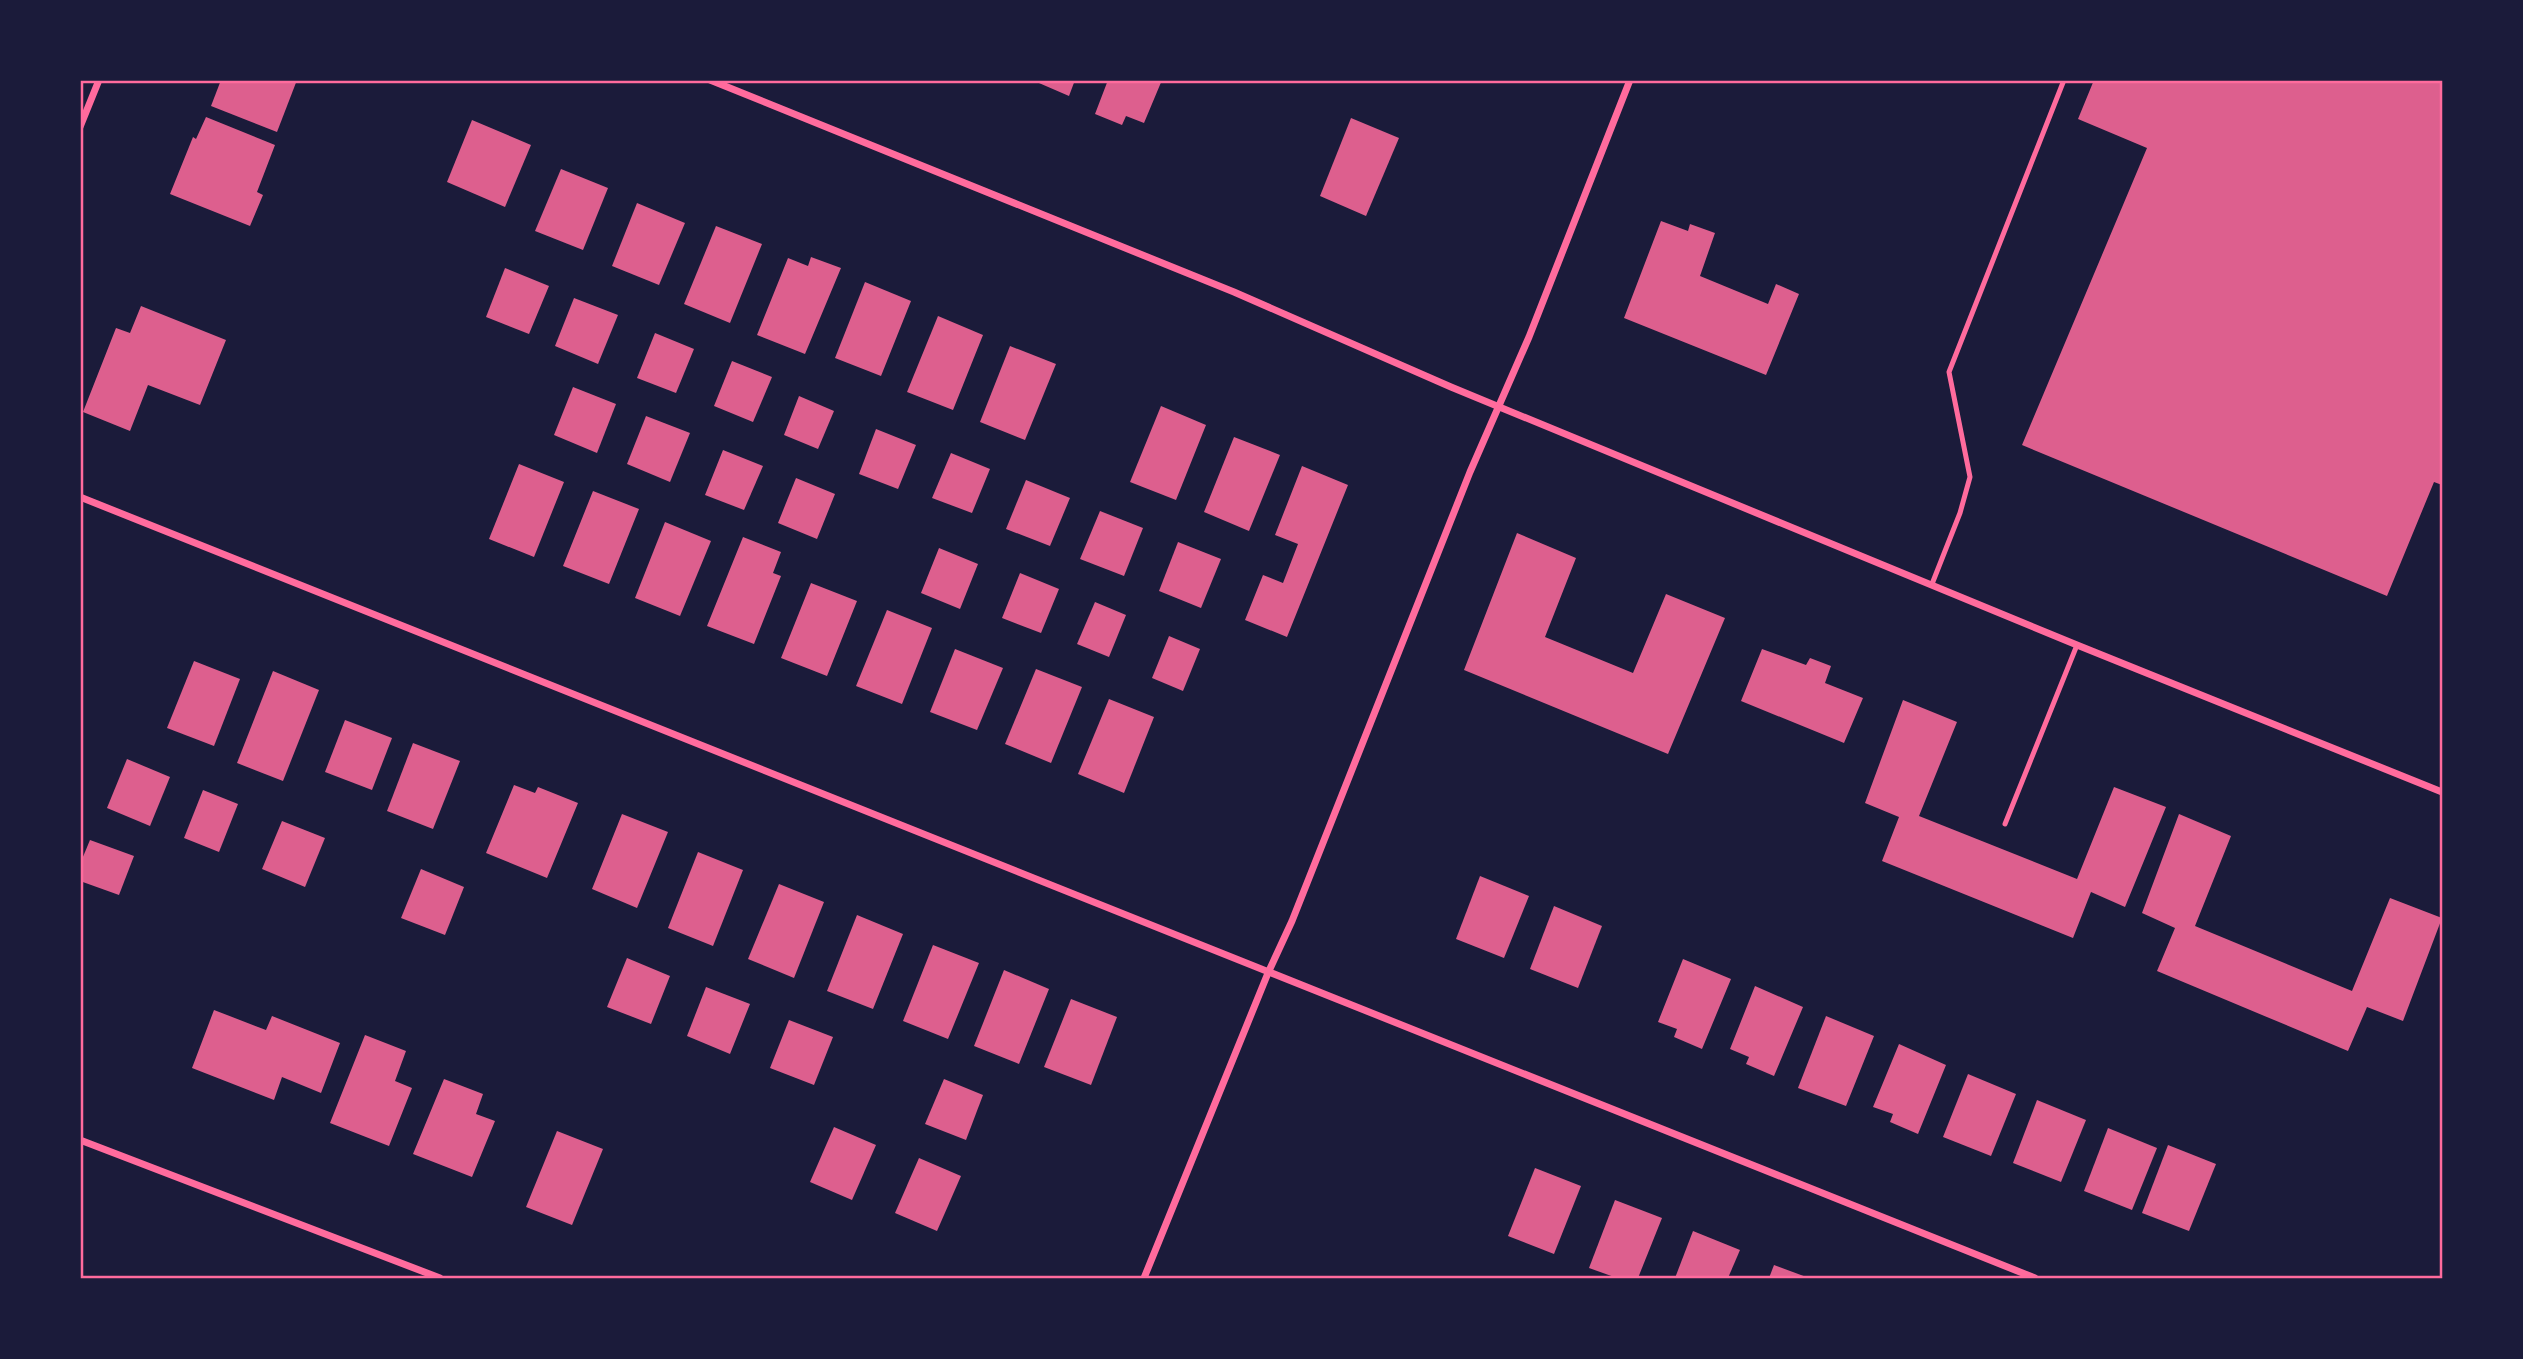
<svg xmlns="http://www.w3.org/2000/svg" width="2523" height="1359" viewBox="0 0 2523 1359" font-family="Ubuntu,sans-serif">
<style>
.building{fill:#dd5f8e}
.lines{fill:none;stroke-linecap:round;stroke-linejoin:round}
.service{stroke:#ff6b9d;stroke-width:5}
.minor{stroke:#ff6b9d;stroke-width:7}
.neatline{fill:none;stroke:#ff6b9d;stroke-width:2.5}
</style>
<rect width="100%" height="100%" fill="#1b1b3a"/>
<g class="building">
<path d="M 221,80 L 297,80 L 277,132 L 211,106 Z"/>
<path d="M 1032,80 L 1075,80 L 1069,96 Z"/>
<path d="M 1108,80 L 1162,80 L 1144,123 L 1126,116 L 1122,125 L 1095,114 Z"/>
<path d="M 2094,80 L 2442,80 L 2442,485 L 2434,482 L 2387,596 L 2022,445 L 2147,148 L 2078,119 Z"/>
<path d="M 206,117 L 275,145 L 257,192 L 263,195 L 250,226 L 170,194 L 193,137 L 196,139 Z"/>
<path d="M 1351,118 L 1399,138 L 1366,216 L 1320,196 Z"/>
<path d="M 472,120 L 531,145 L 505,207 L 447,182 Z"/>
<path d="M 561,169 L 608,188 L 583,250 L 535,231 Z"/>
<path d="M 637,203 L 685,223 L 659,285 L 612,266 Z"/>
<path d="M 1661,221 L 1688,231 L 1690,224 L 1715,233 L 1700,276 L 1768,304 L 1776,284 L 1799,294 L 1766,375 L 1624,318 Z"/>
<path d="M 716,226 L 762,244 L 730,323 L 684,304 Z"/>
<path d="M 811,257 L 841,268 L 805,354 L 757,335 L 788,258 L 808,266 Z"/>
<path d="M 505,268 L 549,286 L 529,334 L 486,317 Z"/>
<path d="M 865,282 L 911,301 L 881,376 L 835,358 Z"/>
<path d="M 574,298 L 618,315 L 598,364 L 555,346 Z"/>
<path d="M 141,306 L 226,340 L 200,405 L 148,385 L 130,431 L 83,412 L 116,328 L 130,333 Z"/>
<path d="M 938,316 L 983,335 L 953,410 L 907,392 Z"/>
<path d="M 655,333 L 694,349 L 676,393 L 637,378 Z"/>
<path d="M 1010,346 L 1056,364 L 1025,440 L 980,422 Z"/>
<path d="M 732,361 L 772,377 L 753,422 L 714,406 Z"/>
<path d="M 573,387 L 616,404 L 597,453 L 554,435 Z"/>
<path d="M 799,396 L 834,411 L 818,449 L 784,435 Z"/>
<path d="M 1161,406 L 1206,425 L 1176,500 L 1130,482 Z"/>
<path d="M 646,416 L 690,433 L 670,482 L 627,464 Z"/>
<path d="M 876,429 L 916,445 L 898,489 L 859,474 Z"/>
<path d="M 1234,437 L 1280,455 L 1249,531 L 1204,512 Z"/>
<path d="M 723,450 L 763,466 L 744,510 L 705,495 Z"/>
<path d="M 951,453 L 990,469 L 972,513 L 932,498 Z"/>
<path d="M 519,464 L 564,482 L 534,557 L 489,539 Z"/>
<path d="M 1302,466 L 1348,485 L 1287,637 L 1245,620 L 1263,575 L 1283,583 L 1298,544 L 1275,535 Z"/>
<path d="M 796,478 L 835,494 L 817,539 L 778,523 Z"/>
<path d="M 1026,480 L 1070,498 L 1050,546 L 1006,529 Z"/>
<path d="M 593,491 L 639,509 L 609,584 L 563,566 Z"/>
<path d="M 1100,511 L 1143,528 L 1124,576 L 1080,559 Z"/>
<path d="M 665,522 L 711,541 L 680,616 L 635,598 Z"/>
<path d="M 1517,533 L 1576,558 L 1545,637 L 1633,673 L 1666,594 L 1725,618 L 1668,754 L 1464,670 Z"/>
<path d="M 743,537 L 781,552 L 773,573 L 781,576 L 754,644 L 707,626 Z"/>
<path d="M 1178,542 L 1221,559 L 1201,608 L 1159,591 Z"/>
<path d="M 939,548 L 978,564 L 960,609 L 921,593 Z"/>
<path d="M 1020,573 L 1059,589 L 1041,633 L 1002,618 Z"/>
<path d="M 811,583 L 857,601 L 827,676 L 781,658 Z"/>
<path d="M 1095,602 L 1126,615 L 1109,657 L 1077,644 Z"/>
<path d="M 887,610 L 932,628 L 902,704 L 856,686 Z"/>
<path d="M 1169,636 L 1200,649 L 1183,691 L 1152,678 Z"/>
<path d="M 955,649 L 1003,668 L 977,730 L 930,712 Z"/>
<path d="M 1762,649 L 1806,665 L 1810,658 L 1831,666 L 1825,683 L 1863,698 L 1844,743 L 1741,701 Z"/>
<path d="M 194,661 L 240,679 L 214,746 L 167,728 Z"/>
<path d="M 1036,669 L 1082,687 L 1051,763 L 1005,744 Z"/>
<path d="M 273,671 L 319,690 L 283,781 L 237,763 Z"/>
<path d="M 1109,699 L 1154,717 L 1124,793 L 1078,774 Z"/>
<path d="M 1903,700 L 1957,722 L 1919,816 L 2077,879 L 2114,787 L 2166,807 L 2125,907 L 2091,892 L 2073,938 L 1882,861 L 1899,817 L 1865,803 Z"/>
<path d="M 345,720 L 392,738 L 372,790 L 325,772 Z"/>
<path d="M 413,743 L 460,761 L 433,829 L 387,811 Z"/>
<path d="M 127,759 L 170,777 L 150,826 L 107,808 Z"/>
<path d="M 514,785 L 535,793 L 538,787 L 578,803 L 547,878 L 486,853 Z"/>
<path d="M 203,790 L 238,804 L 219,852 L 184,838 Z"/>
<path d="M 622,814 L 668,832 L 637,908 L 592,889 Z"/>
<path d="M 2179,814 L 2231,836 L 2195,926 L 2352,991 L 2390,898 L 2442,918 L 2403,1021 L 2367,1007 L 2348,1051 L 2157,971 L 2175,928 L 2142,913 Z"/>
<path d="M 282,821 L 325,838 L 305,887 L 262,869 Z"/>
<path d="M 90,840 L 134,856 L 119,895 L 80,881 L 80,864 Z"/>
<path d="M 698,852 L 743,870 L 713,946 L 668,928 Z"/>
<path d="M 421,869 L 464,887 L 445,935 L 401,918 Z"/>
<path d="M 1480,876 L 1529,896 L 1504,958 L 1456,939 Z"/>
<path d="M 779,884 L 824,902 L 794,978 L 748,959 Z"/>
<path d="M 1554,906 L 1602,926 L 1578,988 L 1530,969 Z"/>
<path d="M 857,915 L 903,934 L 873,1009 L 827,991 Z"/>
<path d="M 933,945 L 979,963 L 948,1039 L 903,1021 Z"/>
<path d="M 627,958 L 670,976 L 651,1024 L 607,1007 Z"/>
<path d="M 1683,959 L 1731,979 L 1702,1049 L 1674,1037 L 1677,1029 L 1658,1022 Z"/>
<path d="M 1004,970 L 1049,989 L 1019,1064 L 974,1046 Z"/>
<path d="M 1755,986 L 1803,1007 L 1774,1076 L 1746,1064 L 1749,1057 L 1730,1049 Z"/>
<path d="M 706,987 L 750,1004 L 730,1054 L 687,1036 Z"/>
<path d="M 1071,999 L 1117,1017 L 1091,1085 L 1044,1067 Z"/>
<path d="M 214,1010 L 266,1030 L 272,1016 L 340,1043 L 321,1093 L 282,1077 L 274,1100 L 192,1068 Z"/>
<path d="M 1826,1016 L 1874,1036 L 1846,1106 L 1798,1088 Z"/>
<path d="M 789,1020 L 833,1037 L 814,1085 L 770,1068 Z"/>
<path d="M 365,1035 L 406,1051 L 395,1081 L 412,1088 L 389,1146 L 330,1123 Z"/>
<path d="M 1899,1044 L 1946,1065 L 1918,1134 L 1890,1122 L 1893,1114 L 1873,1107 Z"/>
<path d="M 1968,1074 L 2016,1094 L 1991,1156 L 1943,1137 Z"/>
<path d="M 444,1079 L 483,1094 L 476,1114 L 495,1121 L 472,1177 L 413,1154 Z"/>
<path d="M 944,1079 L 983,1095 L 966,1140 L 925,1124 Z"/>
<path d="M 2037,1100 L 2086,1120 L 2061,1182 L 2013,1163 Z"/>
<path d="M 834,1127 L 876,1145 L 852,1200 L 810,1182 Z"/>
<path d="M 2108,1128 L 2157,1148 L 2132,1210 L 2084,1191 Z"/>
<path d="M 557,1131 L 603,1149 L 572,1225 L 526,1207 Z"/>
<path d="M 2168,1145 L 2216,1164 L 2189,1231 L 2142,1213 Z"/>
<path d="M 919,1158 L 961,1176 L 937,1231 L 895,1213 Z"/>
<path d="M 1535,1168 L 1581,1186 L 1554,1254 L 1508,1236 Z"/>
<path d="M 1615,1200 L 1662,1218 L 1638,1278 L 1617,1278 L 1589,1268 Z"/>
<path d="M 1693,1231 L 1740,1250 L 1728,1278 L 1675,1278 Z"/>
<path d="M 1774,1265 L 1809,1278 L 1769,1278 Z"/>
</g>
<g class="lines">
<g class="service">
<path d="M 1932,584 L 1960,513 L 1970,477 L 1949,372 L 2064,80"/>
<path d="M 2005,824 L 2077,645"/>
</g>
<g class="minor">
<path d="M 710,80 L 1234,292 L 1451,387 L 2077,645 L 2442,792"/>
<path d="M 80,127 L 99,80"/>
<path d="M 80,497 L 2035,1278"/>
<path d="M 80,1140 L 440,1278"/>
<path d="M 1144,1278 L 1268,973 L 1292,921 L 1470,472 L 1529,337 L 1630,80"/>
</g>
</g>
<rect width="2523" height="1359" fill="none" stroke="#1b1b3a" stroke-width="164"/>
<rect x="82" y="82" width="2359" height="1195" class="neatline"/>
</svg>
